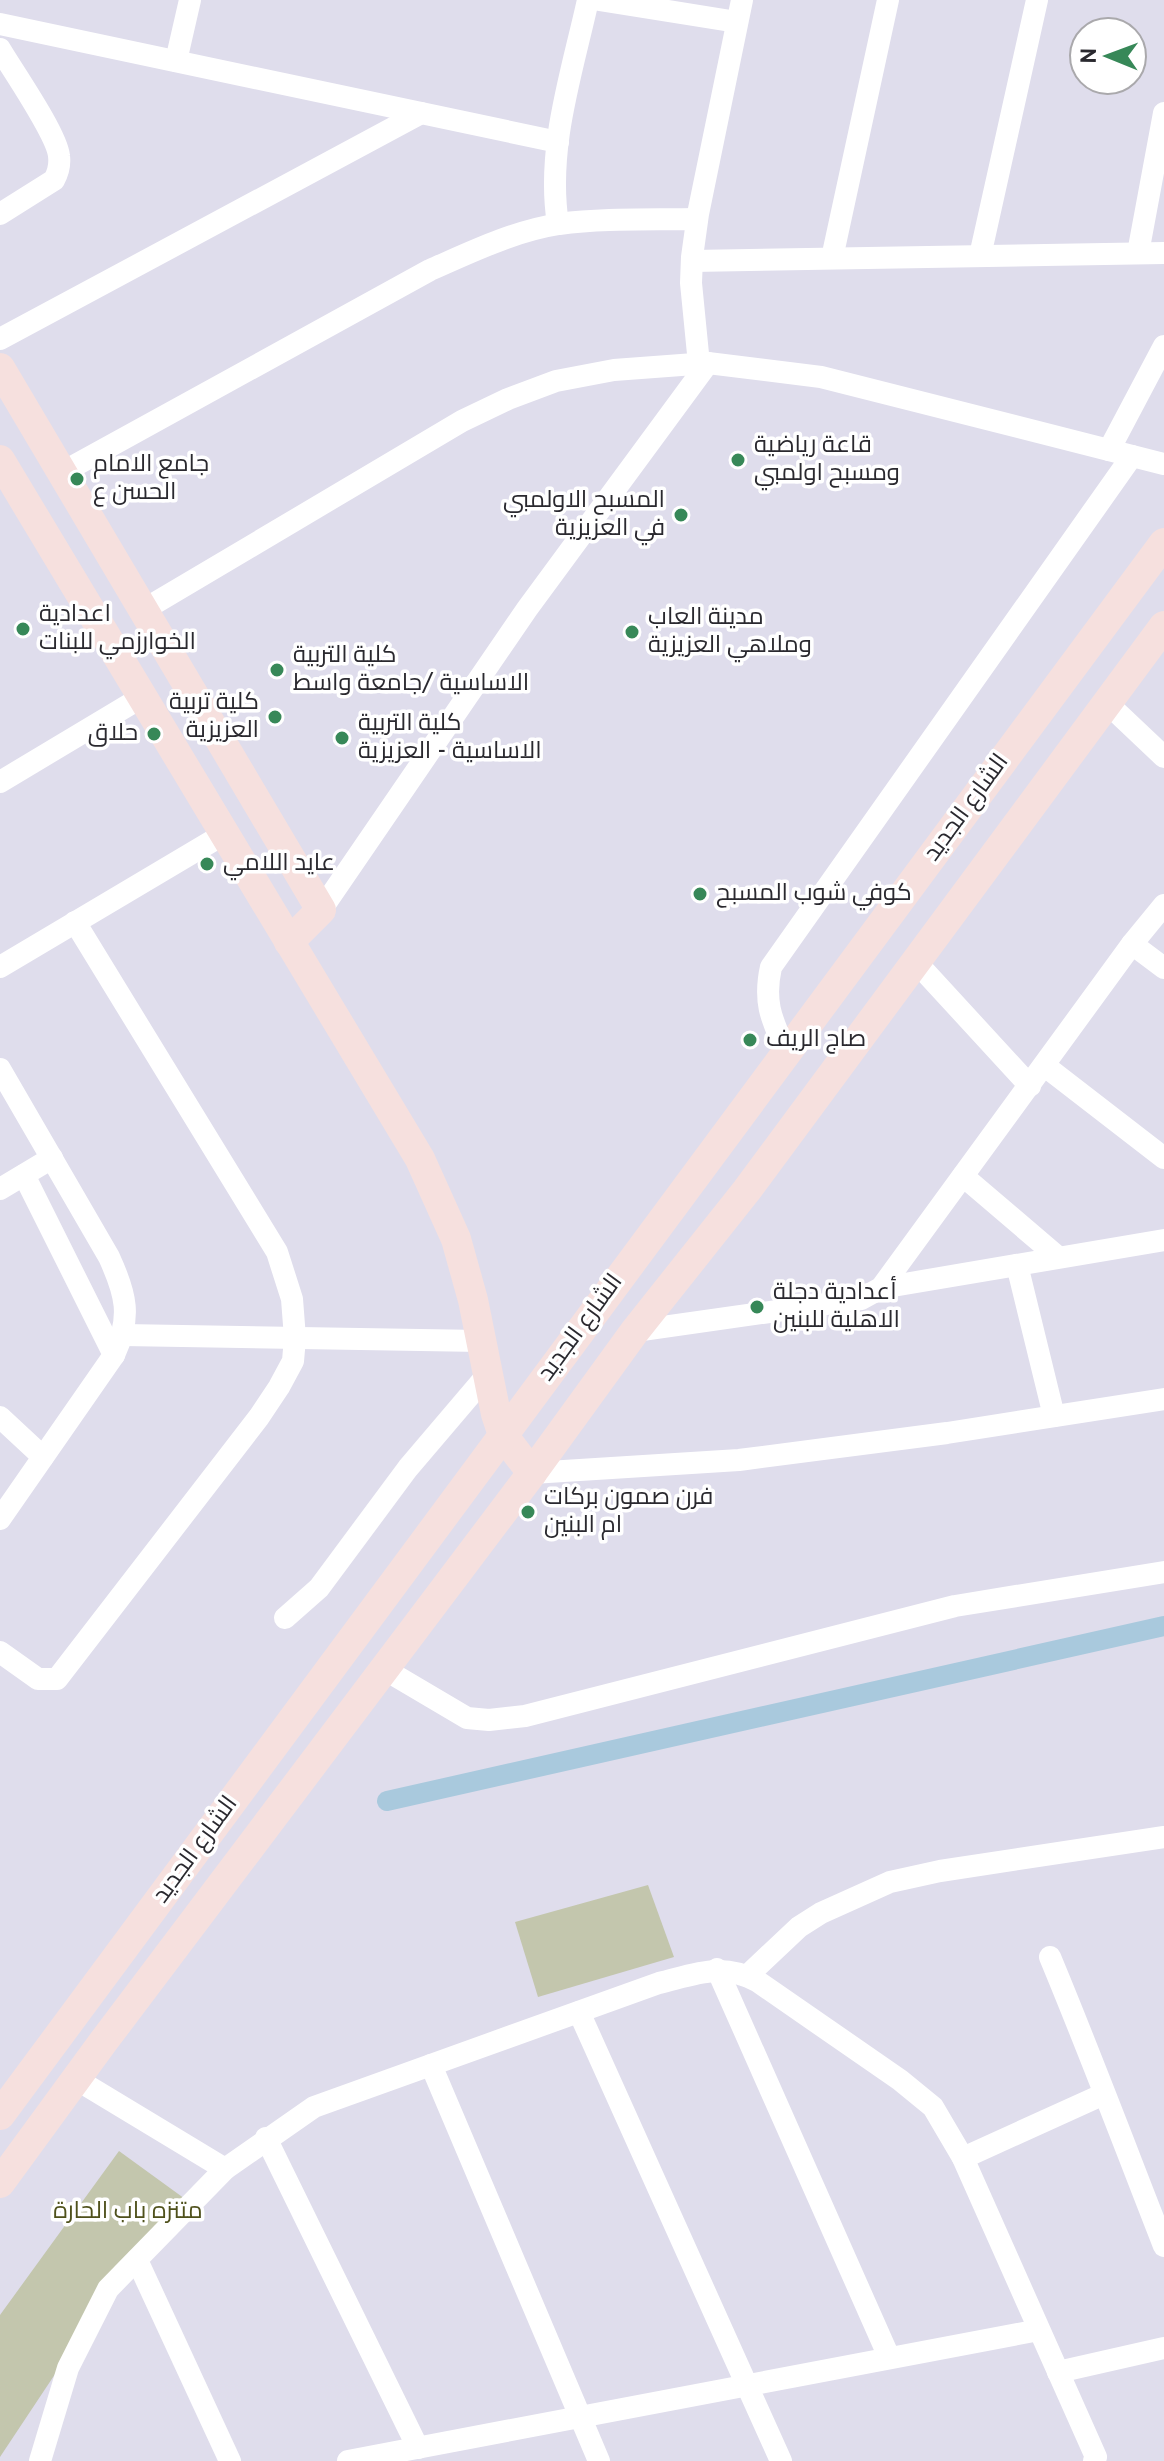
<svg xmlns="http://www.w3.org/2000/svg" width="1164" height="2461" viewBox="0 0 1164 2461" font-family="Overpass,Cairo,sans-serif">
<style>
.green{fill:#c3c6ad}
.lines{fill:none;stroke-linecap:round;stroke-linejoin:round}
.canal{stroke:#a9c9dd;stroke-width:20}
.street{stroke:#fff;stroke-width:22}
.secondary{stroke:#f6e0de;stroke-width:30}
.poi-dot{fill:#378858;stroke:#fff;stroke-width:3}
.labels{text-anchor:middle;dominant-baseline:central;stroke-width:7;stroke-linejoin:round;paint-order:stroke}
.poi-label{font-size:24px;fill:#2a292f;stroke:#fff;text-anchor:start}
.street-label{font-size:24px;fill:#2a292f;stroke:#fff}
.park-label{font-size:24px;fill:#4f511c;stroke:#fff}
</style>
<rect width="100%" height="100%" fill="#dfddec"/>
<g class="green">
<path d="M 648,1885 L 674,1957 L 538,1997 L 515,1922 Z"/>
<path d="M 119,2151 L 192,2204 L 87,2326 L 0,2457 L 0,2315 Z"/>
</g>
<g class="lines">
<path class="canal" d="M 387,1801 L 1164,1626"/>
<g class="street">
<path d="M 599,0 L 737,22"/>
<path d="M 0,24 L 558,142"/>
<path d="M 0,49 C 13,71 57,134 59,156 C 60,164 58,173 54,180 L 0,214"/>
<path d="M 176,61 L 190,0"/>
<path d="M 558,224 C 546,149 572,73 588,0"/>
<path d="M 1138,253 L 1164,113"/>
<path d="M 980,256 L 1037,0"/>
<path d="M 832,258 L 888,0"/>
<path d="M 692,261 L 1164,253"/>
<path d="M 0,339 L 421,113"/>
<path d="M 699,364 L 691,283 L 692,257 L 698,214 L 742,0"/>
<path d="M 1109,450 L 1164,346"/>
<path d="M 63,472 L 430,270 C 471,252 514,231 559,224 C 605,218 651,220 697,219"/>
<path d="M 145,609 L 462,421 L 508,399 L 556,381 L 614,370 L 708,363 L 821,377 L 1164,464"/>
<path d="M 1107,703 L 1164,757"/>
<path d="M 0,782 L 142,697"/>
<path d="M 1164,905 L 1132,944 L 1164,968"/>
<path d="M 321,910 L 527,609 L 708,363"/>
<path d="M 916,962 L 1030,1086"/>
<path d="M 0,967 L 224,834"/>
<path d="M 786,1052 C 772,1020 763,1003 771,967 L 1132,456"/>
<path d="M 1045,1066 L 1164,1158"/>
<path d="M 0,1069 L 109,1257 C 126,1294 132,1317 114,1355 L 0,1519"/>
<path d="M 24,1175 L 114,1355"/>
<path d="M 963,1176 L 1058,1257"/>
<path d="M 0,1189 L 52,1158"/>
<path d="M 1017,1265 L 1054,1416"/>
<path d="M 881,1288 L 1164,1240"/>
<path d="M 635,1331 L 861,1299 L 881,1288 L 1132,944"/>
<path d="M 123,1335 L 481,1341"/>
<path d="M 0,1417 L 43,1457"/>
<path d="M 532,1473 L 739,1460 L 947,1433 L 1164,1399"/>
<path d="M 285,1618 L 319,1588 L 408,1468 L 488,1374"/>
<path d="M 0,1652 L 38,1679 L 57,1679 L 259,1417 L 279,1387 L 293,1361 L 295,1338 L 292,1299 L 277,1252 L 75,922"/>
<path d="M 384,1669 L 467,1718 L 489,1720 L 525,1716 L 955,1606 L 1164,1572"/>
<path d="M 1050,1957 C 1090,2053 1126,2149 1164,2246"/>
<path d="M 717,1969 L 889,2357"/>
<path d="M 747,1976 L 799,1927 L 821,1913 L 890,1882 L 940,1871 L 1164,1837"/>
<path d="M 579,2012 L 781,2461"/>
<path d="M 431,2065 L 599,2461"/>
<path d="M 76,2079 L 225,2169 L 314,2107 L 659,1983 C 696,1974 722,1962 757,1981 L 900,2080 L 933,2107 L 963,2158 L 1096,2457 L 1094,2461"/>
<path d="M 266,2138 L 418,2448"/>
<path d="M 963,2158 L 1104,2094"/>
<path d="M 137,2260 L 230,2461"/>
<path d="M 1058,2372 L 1164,2348"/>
<path d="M 40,2461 L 68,2368 L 108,2289 L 225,2169"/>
<path d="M 348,2461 L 1039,2330"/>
</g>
<g class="secondary">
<path d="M 0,368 L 321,910 L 289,942"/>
<path d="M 0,460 L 420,1159 L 456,1239 L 473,1300 L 496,1414 L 503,1435 L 532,1473"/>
<path d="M 0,2115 L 1164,543"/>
<path d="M 0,2183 L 103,2042 L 532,1473 L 635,1331 L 747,1190 L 1164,626"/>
</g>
</g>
<g class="poi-dot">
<circle cx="738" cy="460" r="8"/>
<circle cx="77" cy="479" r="8"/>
<circle cx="681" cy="515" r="8"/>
<circle cx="23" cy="629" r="8"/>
<circle cx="632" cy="632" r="8"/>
<circle cx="277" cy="670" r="8"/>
<circle cx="275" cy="717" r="8"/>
<circle cx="154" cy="734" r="8"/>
<circle cx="342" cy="738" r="8"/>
<circle cx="207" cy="864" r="8"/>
<circle cx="700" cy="894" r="8"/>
<circle cx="750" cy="1040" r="8"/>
<circle cx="757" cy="1307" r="8"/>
<circle cx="528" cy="1512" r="8"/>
</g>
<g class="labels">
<g class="poi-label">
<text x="754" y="446">قاعة رياضية<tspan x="754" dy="28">ومسبح اولمبي</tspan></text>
<text x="93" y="465">جامع الامام<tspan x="93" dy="28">الحسن ع</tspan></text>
<text x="665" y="501" text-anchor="end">المسبح الاولمبي<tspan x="665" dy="28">في العزيزية</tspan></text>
<text x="39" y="615">اعدادية<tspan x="39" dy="28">الخوارزمي للبنات</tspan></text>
<text x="648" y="618">مدينة العاب<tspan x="648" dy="28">وملاهي العزيزية</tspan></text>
<text x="293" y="656">كلية التربية<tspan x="293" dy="28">الاساسية /جامعة واسط</tspan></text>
<text x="259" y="703" text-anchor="end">كلية تربية<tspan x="259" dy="28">العزيزية</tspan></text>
<text x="358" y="724">كلية التربية<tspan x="358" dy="28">الاساسية - العزيزية</tspan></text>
<text x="138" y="734" text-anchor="end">حلاق</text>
<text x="223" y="864">عايد اللامي</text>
<text x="716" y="894">كوفي شوب المسبح</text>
<text x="766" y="1040">صاج الريف</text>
<text x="773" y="1293">أعدادية دجلة<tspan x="773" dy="28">الاهلية للبنين</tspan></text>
<text x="544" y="1498">فرن صمون بركات<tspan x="544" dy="28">ام البنين</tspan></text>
</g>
<g class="street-label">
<text transform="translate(967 808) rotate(-54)">الشارع الجديد</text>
<text transform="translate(581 1328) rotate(-54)">الشارع الجديد</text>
<text transform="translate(196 1850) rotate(-54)">الشارع الجديد</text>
</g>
<g class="park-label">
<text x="128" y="2212">متنزه باب الحارة</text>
</g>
</g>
<g transform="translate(1108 56) rotate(271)"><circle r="38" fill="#ffffff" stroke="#aaa9ac" stroke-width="2"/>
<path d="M0-6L14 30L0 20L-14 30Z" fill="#378858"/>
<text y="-12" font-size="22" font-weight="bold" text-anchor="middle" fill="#2a292f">N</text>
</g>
</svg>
